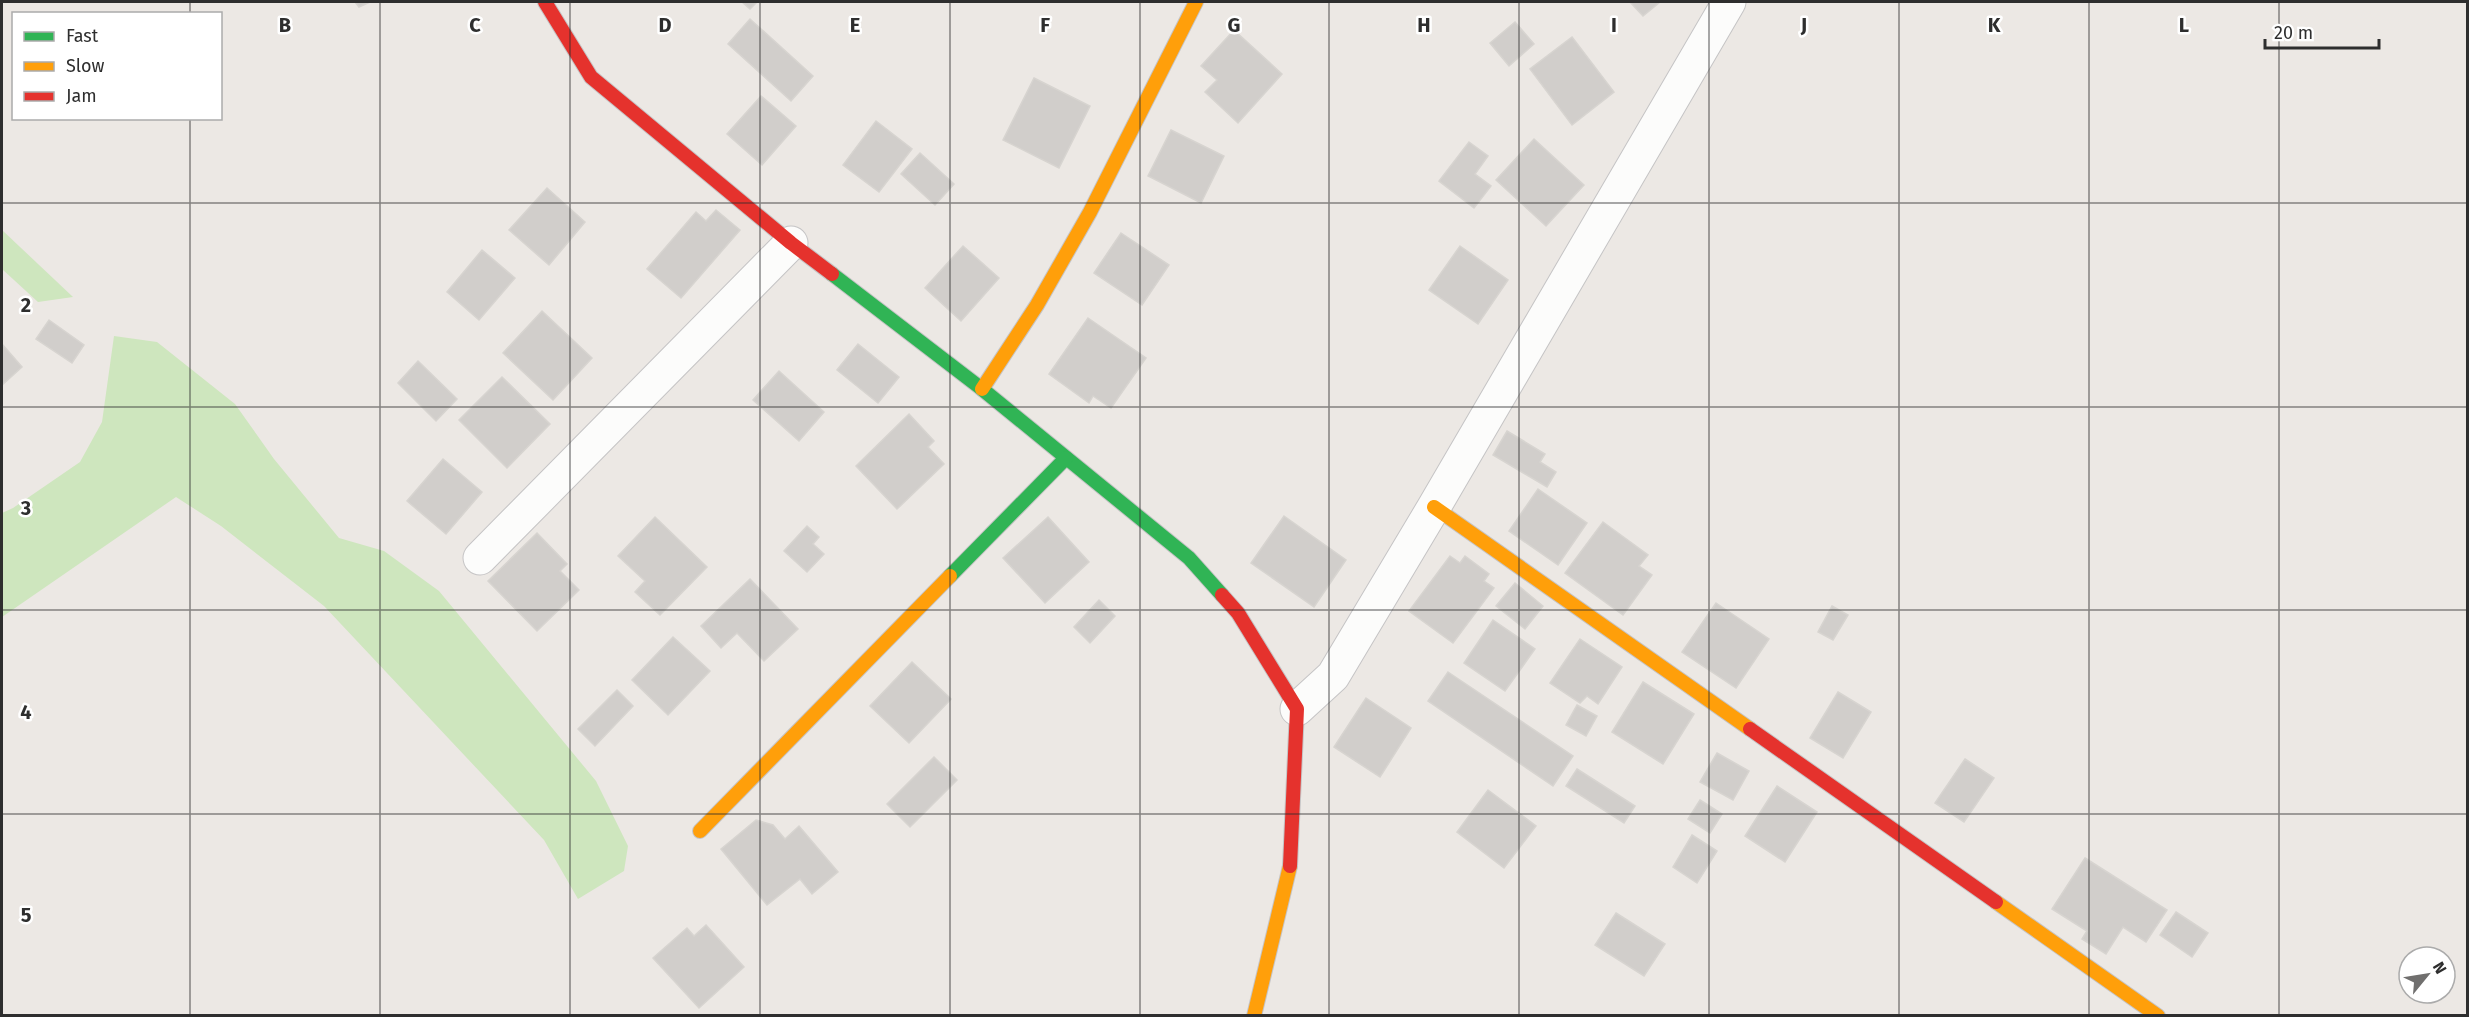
<svg xmlns="http://www.w3.org/2000/svg" width="2469" height="1017" viewBox="0 0 2469 1017" font-family="'Fira Sans',sans-serif">
<style>
.green{fill:#cee6be}
.building{fill:#d1cecb;stroke:#d7d4d0;stroke-width:1.5}
.lines{fill:none;stroke-linecap:round;stroke-linejoin:round}
.street-casing{stroke:#c5c4c5;stroke-width:35}
.fast-casing{stroke:#c5c4c5;stroke-width:16}
.slow-casing{stroke:#c5c4c5;stroke-width:16}
.jam-casing{stroke:#c5c4c5;stroke-width:16}
.street{stroke:#fcfcfb;stroke-width:33}
.fast{stroke:#30b455;stroke-width:14}
.slow{stroke:#ff9f0a;stroke-width:14}
.jam{stroke:#e5322d;stroke-width:14}
.grid{fill:none;stroke:#2e2e2e;stroke-width:1.5;stroke-opacity:0.55}
.grid-label{font-size:20px;text-anchor:middle;font-weight:bold;fill:#2e2e2e;stroke:#fff;stroke-width:5;stroke-linejoin:round;paint-order:stroke}
</style>
<rect width="100%" height="100%" fill="#ece8e4"/>
<g class="green">
<path d="M 2,230 L 73,297 L 38,302 L 2,269 Z"/>
<path d="M 114,336 L 157,342 L 235,404 L 274,459 L 339,538 L 384,551 L 439,591 L 596,781 L 628,846 L 624,871 L 578,899 L 544,840 L 324,606 L 221,526 L 176,497 L 2,617 L 2,513 L 13,508 L 80,462 L 102,422 Z"/>
</g>
<g class="building">
<path d="M 355,2 L 370,2 L 359,7 Z"/>
<path d="M 742,2 L 757,2 L 750,9 Z"/>
<path d="M 1630,2 L 1660,2 L 1643,16 Z"/>
<path d="M 750,19 L 813,76 L 791,101 L 728,44 Z"/>
<path d="M 1515,22 L 1534,44 L 1509,66 L 1490,43 Z"/>
<path d="M 1234,30 L 1282,74 L 1238,123 L 1205,92 L 1217,80 L 1201,66 Z"/>
<path d="M 1572,37 L 1614,92 L 1572,125 L 1530,69 Z"/>
<path d="M 1034,78 L 1090,106 L 1059,168 L 1003,140 Z"/>
<path d="M 761,96 L 796,126 L 762,165 L 727,134 Z"/>
<path d="M 876,121 L 912,149 L 879,192 L 843,165 Z"/>
<path d="M 1171,130 L 1224,156 L 1201,203 L 1148,176 Z"/>
<path d="M 1534,139 L 1584,185 L 1546,226 L 1496,180 Z"/>
<path d="M 1469,142 L 1488,156 L 1475,174 L 1491,186 L 1474,208 L 1439,181 Z"/>
<path d="M 920,153 L 954,184 L 935,205 L 901,174 Z"/>
<path d="M 547,188 L 585,222 L 549,265 L 509,230 Z"/>
<path d="M 716,210 L 740,230 L 681,298 L 647,269 L 696,212 L 706,221 Z"/>
<path d="M 1121,233 L 1169,265 L 1142,305 L 1094,273 Z"/>
<path d="M 963,246 L 999,278 L 961,321 L 925,288 Z"/>
<path d="M 1460,246 L 1508,280 L 1478,324 L 1429,290 Z"/>
<path d="M 482,250 L 515,278 L 479,320 L 447,292 Z"/>
<path d="M 542,311 L 592,358 L 553,400 L 503,353 Z"/>
<path d="M 1088,318 L 1146,358 L 1111,408 L 1093,396 L 1089,403 L 1049,374 Z"/>
<path d="M 49,320 L 84,345 L 72,363 L 36,339 Z"/>
<path d="M 2,344 L 22,367 L 2,385 Z"/>
<path d="M 858,344 L 899,377 L 878,403 L 837,370 Z"/>
<path d="M 418,361 L 457,399 L 436,421 L 398,383 Z"/>
<path d="M 779,371 L 824,412 L 799,441 L 753,400 Z"/>
<path d="M 502,377 L 550,424 L 507,468 L 459,420 Z"/>
<path d="M 909,414 L 934,441 L 928,447 L 944,464 L 897,509 L 856,466 Z"/>
<path d="M 1507,431 L 1545,454 L 1540,462 L 1556,472 L 1547,487 L 1493,455 Z"/>
<path d="M 443,459 L 482,492 L 446,534 L 407,501 Z"/>
<path d="M 1538,489 L 1587,523 L 1558,565 L 1509,531 Z"/>
<path d="M 1284,516 L 1346,560 L 1314,607 L 1251,563 Z"/>
<path d="M 655,517 L 707,567 L 660,615 L 635,592 L 645,581 L 618,556 Z"/>
<path d="M 1048,517 L 1089,562 L 1045,603 L 1003,558 Z"/>
<path d="M 1603,522 L 1648,555 L 1639,566 L 1652,575 L 1623,615 L 1565,573 Z"/>
<path d="M 807,526 L 819,537 L 813,544 L 824,554 L 807,572 L 784,551 Z"/>
<path d="M 537,533 L 567,564 L 560,571 L 579,590 L 537,631 L 488,581 Z"/>
<path d="M 1450,556 L 1460,563 L 1465,556 L 1489,574 L 1484,581 L 1494,588 L 1453,643 L 1409,611 Z"/>
<path d="M 750,579 L 798,629 L 764,661 L 737,633 L 721,648 L 701,626 Z"/>
<path d="M 1515,583 L 1543,606 L 1525,629 L 1496,606 Z"/>
<path d="M 1099,600 L 1115,616 L 1090,643 L 1074,627 Z"/>
<path d="M 1716,603 L 1769,639 L 1736,688 L 1682,652 Z"/>
<path d="M 1832,606 L 1848,615 L 1833,640 L 1818,632 Z"/>
<path d="M 1493,620 L 1535,649 L 1505,691 L 1464,663 Z"/>
<path d="M 673,637 L 710,671 L 668,715 L 632,680 Z"/>
<path d="M 1580,639 L 1622,667 L 1598,704 L 1587,696 L 1580,703 L 1550,683 Z"/>
<path d="M 912,662 L 951,699 L 909,743 L 870,706 Z"/>
<path d="M 1448,672 L 1573,756 L 1553,786 L 1428,701 Z"/>
<path d="M 1643,682 L 1694,714 L 1663,764 L 1612,732 Z"/>
<path d="M 617,690 L 633,706 L 595,746 L 578,729 Z"/>
<path d="M 1838,692 L 1871,712 L 1843,758 L 1810,738 Z"/>
<path d="M 1366,698 L 1411,728 L 1380,777 L 1334,747 Z"/>
<path d="M 1577,705 L 1597,716 L 1586,736 L 1566,725 Z"/>
<path d="M 1717,753 L 1749,771 L 1733,800 L 1700,782 Z"/>
<path d="M 934,757 L 957,780 L 910,827 L 887,804 Z"/>
<path d="M 1965,759 L 1994,778 L 1964,822 L 1935,803 Z"/>
<path d="M 1577,769 L 1635,806 L 1624,823 L 1566,786 Z"/>
<path d="M 1777,786 L 1817,812 L 1785,862 L 1745,836 Z"/>
<path d="M 1488,790 L 1536,826 L 1504,868 L 1457,832 Z"/>
<path d="M 1700,800 L 1722,814 L 1710,833 L 1688,819 Z"/>
<path d="M 756,820 L 773,825 L 785,839 L 799,826 L 838,872 L 812,894 L 800,879 L 767,905 L 721,849 Z"/>
<path d="M 1692,835 L 1717,851 L 1697,883 L 1673,867 Z"/>
<path d="M 2085,858 L 2167,910 L 2146,942 L 2123,927 L 2106,954 L 2082,939 L 2087,931 L 2052,909 Z"/>
<path d="M 2176,912 L 2208,933 L 2192,957 L 2160,935 Z"/>
<path d="M 1616,913 L 1665,944 L 1644,976 L 1595,945 Z"/>
<path d="M 706,925 L 744,967 L 699,1008 L 653,958 L 687,928 L 694,936 Z"/>
</g>
<g class="lines">
<g class="street-casing">
<g id="street">
<path d="M 480,558 L 791,243"/>
<path d="M 1297,709 L 1333,676 L 1434,507 L 1729,2"/>
</g>
</g>
<g class="fast-casing">
<g id="fast">
<path d="M 832,274 L 982,389 L 1189,558 L 1222,595"/>
<path d="M 950,576 L 1066,458"/>
</g>
</g>
<g class="slow-casing">
<g id="slow">
<path d="M 982,389 L 1037,305 L 1090,212 L 1196,2"/>
<path d="M 1434,507 L 1750,729"/>
<path d="M 700,831 L 950,576"/>
<path d="M 1996,902 L 2158,1016"/>
<path d="M 1254,1016 L 1290,866"/>
</g>
</g>
<g class="jam-casing">
<g id="jam">
<path d="M 545,2 L 591,77 L 791,243 L 832,274"/>
<path d="M 1222,595 L 1238,613 L 1297,709 L 1290,866"/>
<path d="M 1750,729 L 1996,902"/>
</g>
</g>
<use href="#street" class="street"/>
<use href="#fast" class="fast"/>
<use href="#slow" class="slow"/>
<use href="#jam" class="jam"/>
</g>
<path class="grid" d="M 190,2 L 190,14M 380,2 L 380,1016M 570,2 L 570,1016M 760,2 L 760,1016M 950,2 L 950,1016M 1140,2 L 1140,1016M 1329,2 L 1329,1016M 1519,2 L 1519,1016M 1709,2 L 1709,1016M 1899,2 L 1899,1016M 2089,2 L 2089,1016M 2279,2 L 2279,1016M 190,118 L 190,1016M 2,203 L 2468,203M 2,407 L 2468,407M 2,610 L 2468,610M 2,814 L 2468,814"/>
<g class="grid-label">
<text x="285" y="32">B</text>
<text x="475" y="32">C</text>
<text x="665" y="32">D</text>
<text x="855" y="32">E</text>
<text x="1045" y="32">F</text>
<text x="1234" y="32">G</text>
<text x="1424" y="32">H</text>
<text x="1614" y="32">I</text>
<text x="1804" y="32">J</text>
<text x="1994" y="32">K</text>
<text x="2184" y="32">L</text>
<text x="26" y="312">2</text>
<text x="26" y="515">3</text>
<text x="26" y="719">4</text>
<text x="26" y="922">5</text>
</g>
<rect width="2469" height="1017" fill="none" stroke="#2e2e2e" stroke-width="6"/>
<rect x="12" y="12" width="210" height="108" fill="#ffffff" stroke="#ababab" stroke-width="1.5"/>
<rect x="24" y="32" width="30" height="9" fill="#30b455" stroke="#ababab" stroke-width="1.5"/>
<text x="66" y="42" font-size="18" fill="#2e2e2e">Fast</text>
<rect x="24" y="62" width="30" height="9" fill="#ff9f0a" stroke="#ababab" stroke-width="1.5"/>
<text x="66" y="72" font-size="18" fill="#2e2e2e">Slow</text>
<rect x="24" y="92" width="30" height="9" fill="#e5322d" stroke="#ababab" stroke-width="1.5"/>
<text x="66" y="102" font-size="18" fill="#2e2e2e">Jam</text>
<g transform="translate(2427 975) rotate(60)"><circle r="28" fill="#ffffff" stroke="#ababab" stroke-width="1.5"/>
<path d="M0-4.5L10 22L0 15L-10 22Z" fill="#706f6e"/>
<text y="-9" font-size="16" font-weight="bold" text-anchor="middle" fill="#2e2e2e">N</text>
</g>
<path d="M2265 39v9h114v-9" fill="none" stroke="#2e2e2e" stroke-width="3"/>
<text x="2274" y="39" font-size="18" fill="#2e2e2e" stroke="#ffffff" stroke-width="4.5" paint-order="stroke">20 m</text>
</svg>
